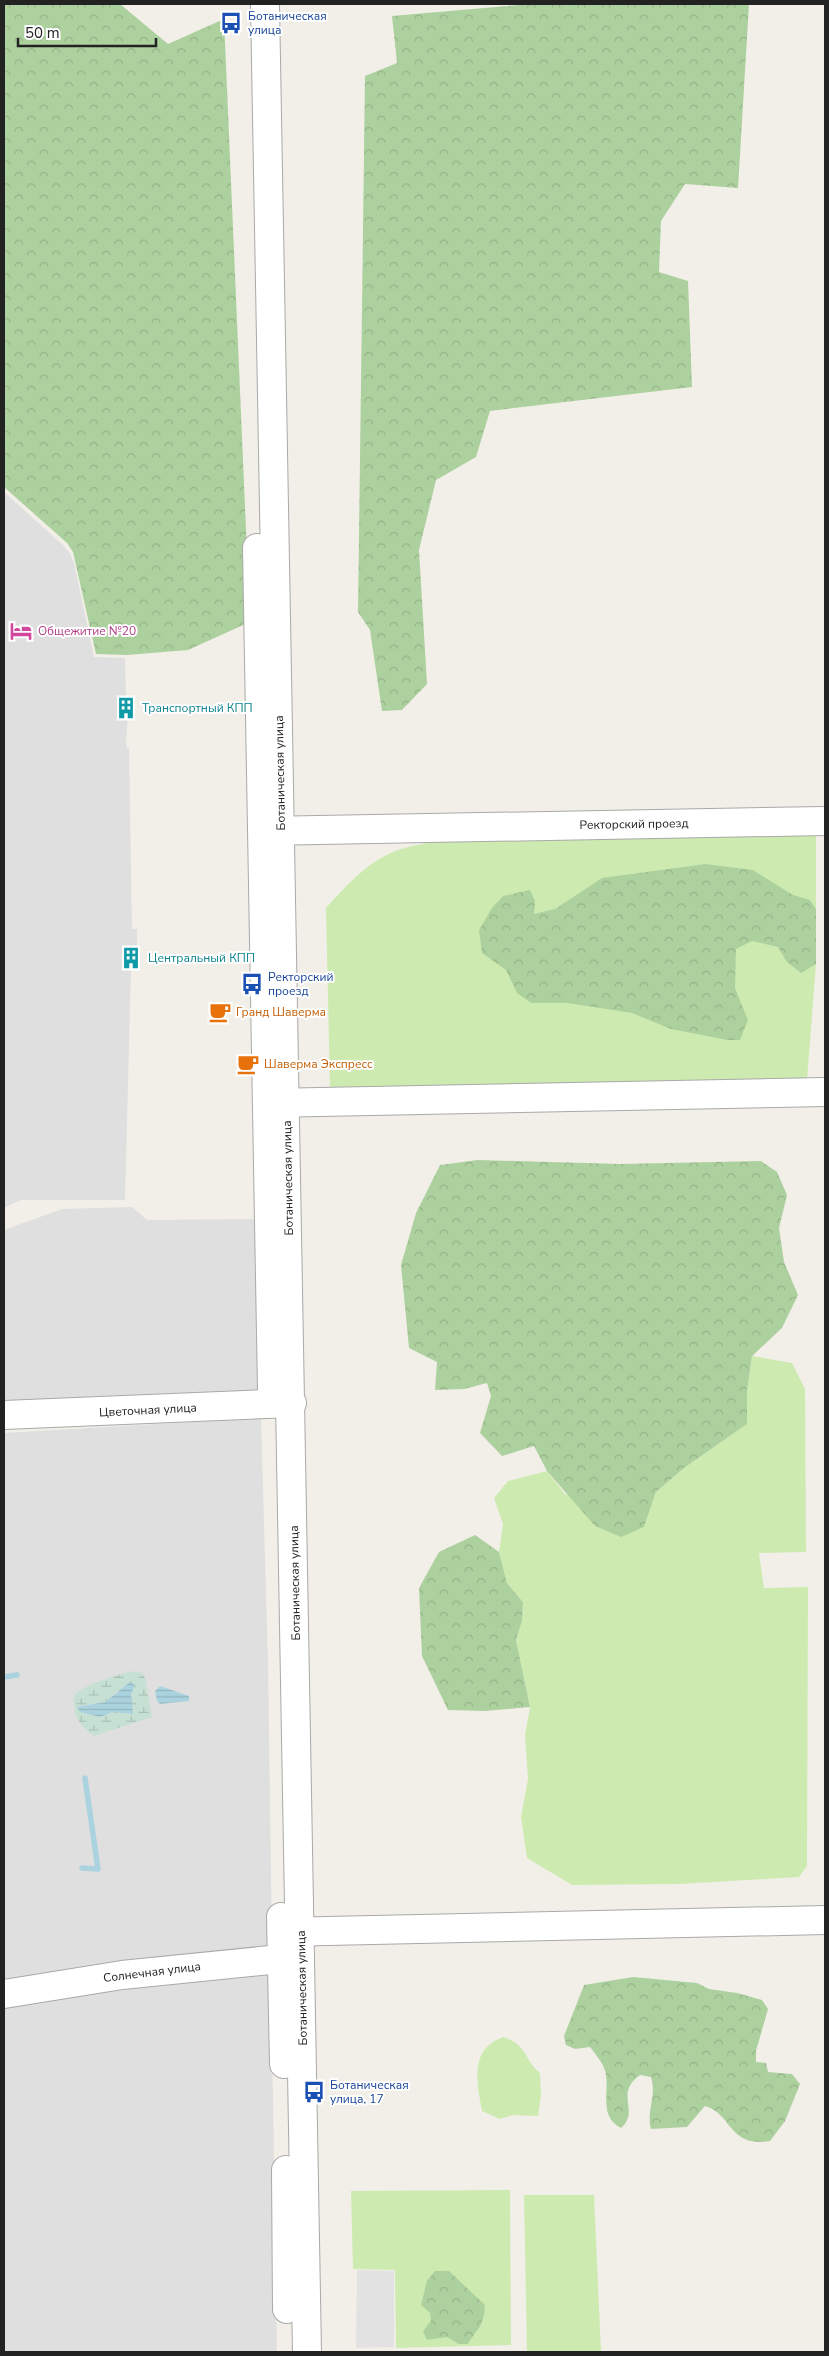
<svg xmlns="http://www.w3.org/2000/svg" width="829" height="2356" viewBox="0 0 829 2356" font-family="'Nunito Sans',sans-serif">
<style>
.residential{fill:#e0dfdf}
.grass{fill:#cdebb0}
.forest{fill:url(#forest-crowns)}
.wetland{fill:url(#wetland-marsh);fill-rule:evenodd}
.parking{fill:#e2e2e2}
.water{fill:url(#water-rules)}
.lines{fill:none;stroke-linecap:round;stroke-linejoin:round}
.stream{stroke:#aad3df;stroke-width:5.5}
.minor-casing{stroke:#a9a9a9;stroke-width:30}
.minor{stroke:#fff;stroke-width:28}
.labels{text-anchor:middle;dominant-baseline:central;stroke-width:4;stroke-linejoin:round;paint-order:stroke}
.transit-label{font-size:12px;fill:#164399;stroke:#fff;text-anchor:start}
.hotel-label{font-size:12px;fill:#b23c85;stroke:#fff;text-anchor:start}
.culture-label{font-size:12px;fill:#0d838f;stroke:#fff;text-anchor:start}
.street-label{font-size:12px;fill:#222;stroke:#fff}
.food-label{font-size:12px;fill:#c56008;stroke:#fff;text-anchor:start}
</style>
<defs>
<pattern id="forest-crowns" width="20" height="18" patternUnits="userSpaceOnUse" patternTransform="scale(1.25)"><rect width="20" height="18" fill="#add19e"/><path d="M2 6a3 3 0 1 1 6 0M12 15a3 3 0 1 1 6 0" fill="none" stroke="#95b388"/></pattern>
<pattern id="wetland-marsh" width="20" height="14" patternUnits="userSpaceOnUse" patternTransform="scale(1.25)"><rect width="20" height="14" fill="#c6e0d4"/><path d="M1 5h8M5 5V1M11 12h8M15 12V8" fill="none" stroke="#aac0b6"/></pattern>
<pattern id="water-rules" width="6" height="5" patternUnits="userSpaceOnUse" patternTransform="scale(1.25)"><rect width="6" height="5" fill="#aad3df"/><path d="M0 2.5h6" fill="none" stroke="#92b5bf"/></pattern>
</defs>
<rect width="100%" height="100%" fill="#f2efe9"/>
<g class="residential">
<path d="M 4,492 L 64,546 L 70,554 L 74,563 L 94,657 L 125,658 L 126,701 L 132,701 L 133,715 L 128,715 L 126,742 L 127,748 L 129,748 L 132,929 L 137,929 L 137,968 L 131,968 L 125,1200 L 21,1200 L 4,1208 Z"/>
<path d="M 132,1207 L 147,1220 L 257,1219 L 259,1390 L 4,1404 L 4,1230 L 62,1209 Z"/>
<path d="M 261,1418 L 268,1662 L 272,1947 L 4,1985 L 4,1433 Z"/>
<path d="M 271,1970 L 277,2352 L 4,2352 L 4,2006 Z"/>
</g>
<g class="grass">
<path d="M 811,834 L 816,836 L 816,964 L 807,1080 L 330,1088 L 326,908 C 346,886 365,864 393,852 C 404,847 419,845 431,842 Z"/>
<path d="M 752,1356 L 792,1363 L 805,1389 L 806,1552 L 759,1553 L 764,1588 L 808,1587 L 807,1866 L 799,1877 L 680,1884 L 572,1885 L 527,1858 L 521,1817 L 528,1779 L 525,1735 L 530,1707 L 516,1640 L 522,1621 L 523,1602 L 507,1583 L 499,1552 L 503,1524 L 494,1498 L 508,1481 L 547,1471 L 565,1494 L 644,1527 L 656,1492 L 684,1468 L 747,1424 L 747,1391 Z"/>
<path d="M 503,2037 C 528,2045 523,2059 540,2073 L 541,2096 L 538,2116 L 513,2115 L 500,2119 L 482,2111 C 477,2083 469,2049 503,2037 Z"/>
<path d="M 510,2190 L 511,2345 L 396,2348 L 395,2270 L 353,2269 L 351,2191 Z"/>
<path d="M 524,2195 L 594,2195 L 601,2352 L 527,2352 Z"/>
</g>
<g class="forest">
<path d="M 4,4 L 120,4 L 168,44 L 224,19 L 250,622 L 188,650 L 127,655 L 96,654 L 73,552 L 67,543 L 4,487 Z"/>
<path d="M 530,4 L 749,4 L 738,188 L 685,184 L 661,221 L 659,272 L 688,281 L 692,387 L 490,411 L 476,457 L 436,480 L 419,550 L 427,684 L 402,710 L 382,711 L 370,630 L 358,612 L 365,76 L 397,63 L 392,16 Z"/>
<path d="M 705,864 L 753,870 L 793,895 L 810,900 L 816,909 L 816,964 L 801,973 L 786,961 L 778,947 L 752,941 L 736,949 L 735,988 L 748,1020 L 740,1040 L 727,1040 L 671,1029 L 632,1013 L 568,1003 L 531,1003 L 517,993 L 506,970 L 482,953 L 479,930 L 492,908 L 503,896 L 530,890 L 535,901 L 534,914 L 555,909 L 602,878 Z"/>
<path d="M 478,1160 L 619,1164 L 761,1161 L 777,1172 L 787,1195 L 779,1228 L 784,1262 L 798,1295 L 782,1328 L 752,1356 L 747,1391 L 747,1424 L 684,1468 L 656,1492 L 644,1527 L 621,1537 L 595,1526 L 547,1471 L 534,1446 L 502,1456 L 480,1433 L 491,1396 L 487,1383 L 464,1389 L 435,1390 L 437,1362 L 409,1348 L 401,1265 L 416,1213 L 440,1165 Z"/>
<path d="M 475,1535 L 499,1552 L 507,1583 L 523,1602 L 522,1621 L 516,1640 L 530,1707 L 485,1711 L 448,1710 L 422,1656 L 419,1588 L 439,1552 Z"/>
<path d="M 633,1977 L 697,1983 L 709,1989 L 737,1993 L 762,2000 L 768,2009 L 756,2051 L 756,2062 L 766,2063 L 768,2072 L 792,2074 L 800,2084 L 785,2121 L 770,2141 C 728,2148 733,2114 705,2106 L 687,2127 L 651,2129 C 646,2110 657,2097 651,2077 L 640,2075 C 613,2095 641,2110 621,2128 C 599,2116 609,2095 606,2075 C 605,2065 596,2055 590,2047 L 575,2049 L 566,2045 L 564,2036 L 584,1985 Z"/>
<path d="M 435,2271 L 449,2271 L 485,2305 C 484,2327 478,2327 468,2344 L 459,2344 L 447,2337 L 427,2340 L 423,2331 L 431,2321 L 430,2313 L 421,2305 L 427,2281 Z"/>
</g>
<path class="wetland" d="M 136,1671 L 142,1673 L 145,1678 L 152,1717 L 94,1736 C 78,1724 73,1716 74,1695 C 86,1684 120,1673 136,1671 ZM 118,1690 L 131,1694 L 132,1714 L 113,1712 L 100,1717 L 77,1707 L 105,1702 Z"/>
<path class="parking" d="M 357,2270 L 394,2271 L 394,2347 L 356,2348 Z"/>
<g class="water">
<path d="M 130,1682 L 135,1685 L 131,1694 L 133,1714 L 113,1712 L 100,1717 L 80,1712 L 77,1707 L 105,1702 Z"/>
<path d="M 160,1686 L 189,1696 L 189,1701 L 160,1704 L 157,1701 L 155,1691 Z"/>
</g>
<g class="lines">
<g class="stream">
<path d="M 4,1677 L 17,1675"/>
<path d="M 82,1868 L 98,1869 L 85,1778"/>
</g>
<g class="minor-casing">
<g id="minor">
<path d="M 265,4 L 307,2352"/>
<path d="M 257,548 L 272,1390"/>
<path d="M 264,831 L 825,821"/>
<path d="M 269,1103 L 825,1092"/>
<path d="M 4,1415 L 292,1403"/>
<path d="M 281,1917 L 284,2064"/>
<path d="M 282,1932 L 825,1920"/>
<path d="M 4,1994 L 122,1975 L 300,1957"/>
<path d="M 286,2170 L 287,2309"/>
</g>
</g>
<use href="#minor" class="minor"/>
</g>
<defs>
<g id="bus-bare" transform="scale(1.725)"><path d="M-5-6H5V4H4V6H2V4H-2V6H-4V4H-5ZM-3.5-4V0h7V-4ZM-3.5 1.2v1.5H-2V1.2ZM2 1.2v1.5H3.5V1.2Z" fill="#1a4fb4" stroke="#fff" stroke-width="2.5" paint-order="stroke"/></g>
<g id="hotel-bare" transform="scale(1.725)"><path d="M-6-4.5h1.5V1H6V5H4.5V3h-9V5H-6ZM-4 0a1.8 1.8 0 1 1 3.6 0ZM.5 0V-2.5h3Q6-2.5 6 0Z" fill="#d1479c" stroke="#fff" stroke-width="2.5" paint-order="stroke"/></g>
<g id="building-bare" transform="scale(1.725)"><path d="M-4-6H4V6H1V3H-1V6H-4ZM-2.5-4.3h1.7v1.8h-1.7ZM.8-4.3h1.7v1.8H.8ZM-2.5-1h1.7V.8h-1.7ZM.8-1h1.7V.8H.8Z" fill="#0f9aa8" stroke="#fff" stroke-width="2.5" paint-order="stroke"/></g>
<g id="cafe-bare" transform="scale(1.725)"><path d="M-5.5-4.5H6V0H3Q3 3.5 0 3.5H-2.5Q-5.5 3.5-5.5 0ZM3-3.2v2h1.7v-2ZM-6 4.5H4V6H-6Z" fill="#e8710a" stroke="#fff" stroke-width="2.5" paint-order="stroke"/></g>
</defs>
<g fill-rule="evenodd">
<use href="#bus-bare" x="231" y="23"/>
<use href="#hotel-bare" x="21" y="631"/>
<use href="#building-bare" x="126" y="708"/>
<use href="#building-bare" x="131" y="958"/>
<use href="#bus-bare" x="252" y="984"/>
<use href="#cafe-bare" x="220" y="1012"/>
<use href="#cafe-bare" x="248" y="1064"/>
<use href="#bus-bare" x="314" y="2092"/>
</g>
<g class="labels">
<g class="transit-label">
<text x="248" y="16">Ботаническая<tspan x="248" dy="14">улица</tspan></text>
<text x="268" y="977">Ректорский<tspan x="268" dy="14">проезд</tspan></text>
<text x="330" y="2085">Ботаническая<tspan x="330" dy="14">улица, 17</tspan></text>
</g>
<g class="hotel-label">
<text x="38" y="631">Общежитие №20</text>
</g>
<g class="culture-label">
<text x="142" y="708">Транспортный КПП</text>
<text x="148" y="958">Центральный КПП</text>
</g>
<g class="street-label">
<text transform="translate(280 773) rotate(-91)">Ботаническая улица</text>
<text transform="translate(634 824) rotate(-1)">Ректорский проезд</text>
<text transform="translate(288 1178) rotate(-91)">Ботаническая улица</text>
<text transform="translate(148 1410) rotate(-3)">Цветочная улица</text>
<text transform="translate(295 1583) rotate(-91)">Ботаническая улица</text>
<text transform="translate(152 1972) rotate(-7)">Солнечная улица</text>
<text transform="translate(302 1988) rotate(-91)">Ботаническая улица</text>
</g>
<g class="food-label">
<text x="236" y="1012">Гранд Шаверма</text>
<text x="264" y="1064">Шаверма Экспресс</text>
</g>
</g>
<rect width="829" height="2356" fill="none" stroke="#222222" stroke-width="10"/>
<path d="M18 38v8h138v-8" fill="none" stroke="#222222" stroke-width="2.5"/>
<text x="25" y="38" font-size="15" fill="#222222" stroke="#ffffff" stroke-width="4" paint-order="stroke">50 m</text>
</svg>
